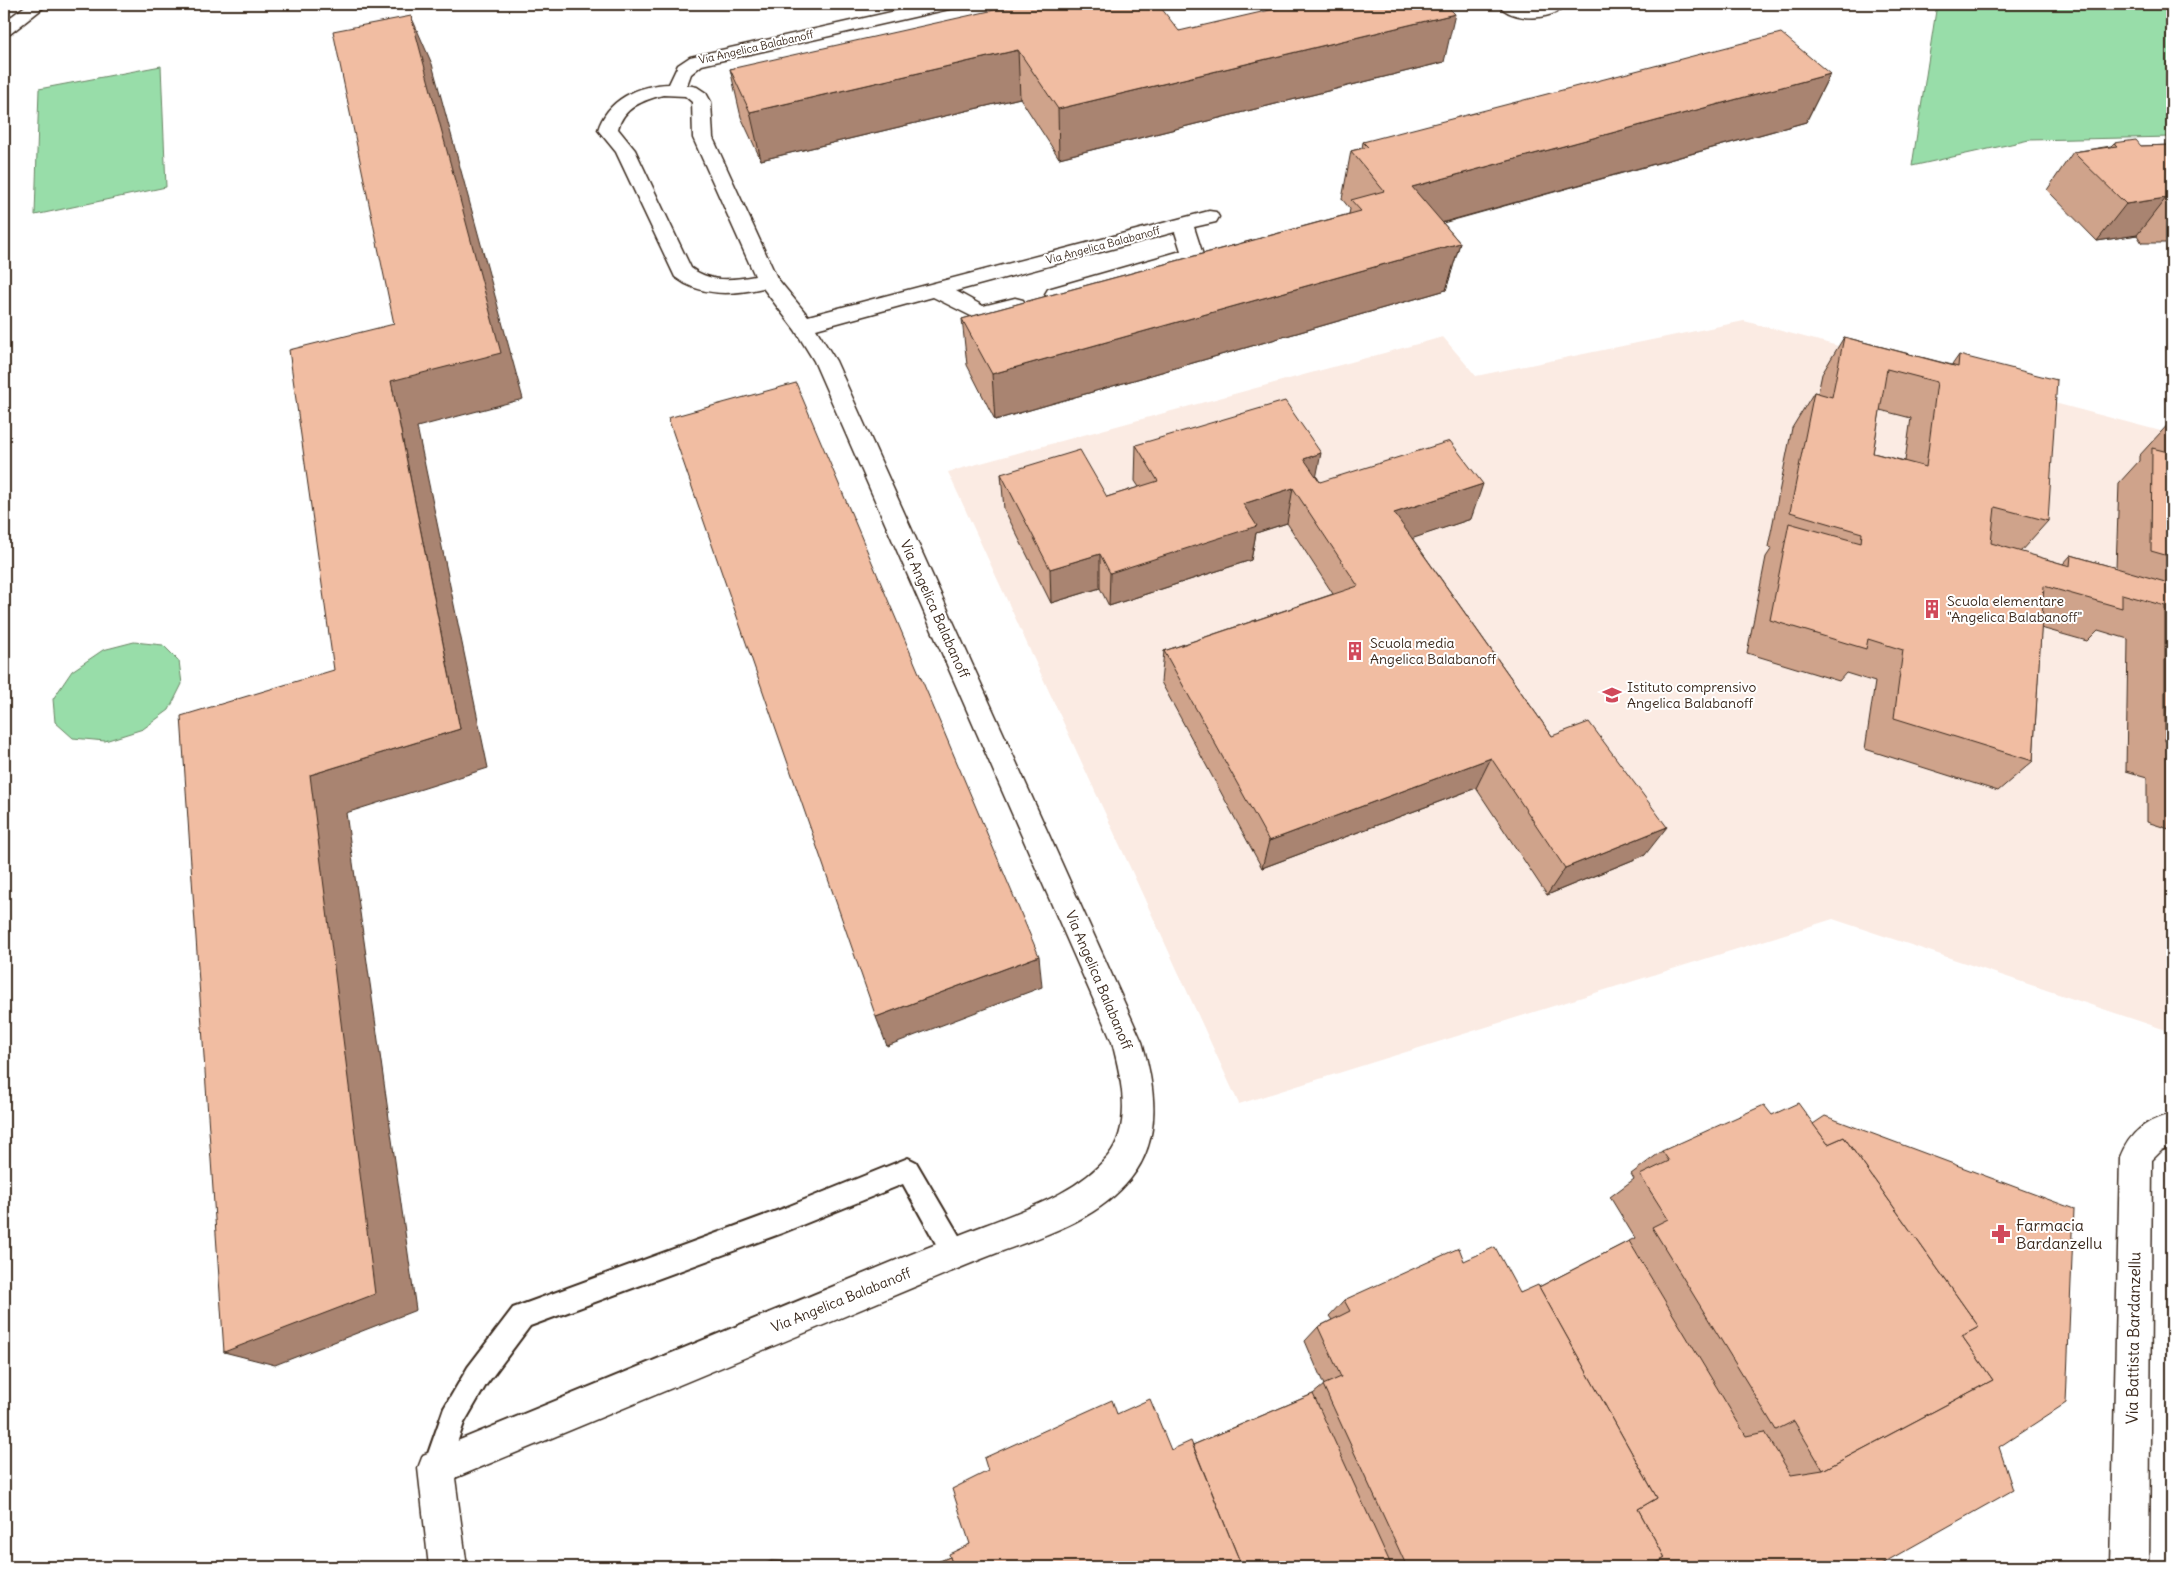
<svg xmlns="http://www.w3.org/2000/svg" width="2176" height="1571" viewBox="0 0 2176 1571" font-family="Delius,sans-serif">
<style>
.built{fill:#fbebe3}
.green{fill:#98dda9;stroke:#6a8464}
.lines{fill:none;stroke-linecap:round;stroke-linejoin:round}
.lane-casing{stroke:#3b2a1e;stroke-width:4}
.street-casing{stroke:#3b2a1e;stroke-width:3}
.lane{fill:#fff;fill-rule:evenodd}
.street{fill:#fff;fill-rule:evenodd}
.wall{fill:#cfa38b;stroke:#3b2a1e;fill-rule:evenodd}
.shaded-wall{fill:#a98471;stroke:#3b2a1e}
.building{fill:#f1bda2;stroke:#3b2a1e;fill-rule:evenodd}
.labels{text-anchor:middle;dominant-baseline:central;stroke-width:4;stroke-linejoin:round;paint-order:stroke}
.far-street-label{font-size:11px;fill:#3b2a1e;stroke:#fff}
.poi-label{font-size:14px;fill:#3b2a1e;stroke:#fff;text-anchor:start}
.street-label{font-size:14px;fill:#3b2a1e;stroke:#fff}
.near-poi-label{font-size:16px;fill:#3b2a1e;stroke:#fff;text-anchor:start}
.near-street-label{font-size:16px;fill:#3b2a1e;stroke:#fff}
</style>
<rect width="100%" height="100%" fill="#fff"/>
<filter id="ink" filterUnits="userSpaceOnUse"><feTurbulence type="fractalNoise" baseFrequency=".02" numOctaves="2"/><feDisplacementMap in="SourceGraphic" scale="10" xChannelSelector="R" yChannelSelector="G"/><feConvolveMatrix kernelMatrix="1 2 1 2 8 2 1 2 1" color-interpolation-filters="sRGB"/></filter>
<g filter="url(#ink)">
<path class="built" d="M 1744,321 L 2172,434 L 2172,1032 L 1833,919 L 1239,1104 L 948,472 L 1443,337 L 1476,376 Z"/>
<g class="green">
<path d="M 1937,4 L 2172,4 L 2172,137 L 2029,140 L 1912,166 Z"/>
<path d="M 161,66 L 166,187 L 35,215 L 39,89 Z"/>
<path d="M 134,642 L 163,645 L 179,661 L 182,684 L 169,710 L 143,729 L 105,741 L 73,738 L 55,722 L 53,699 L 72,671 L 103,650 Z"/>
</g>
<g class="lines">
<g class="lane-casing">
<path id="lane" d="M 908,1158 L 916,1162 L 964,1244 L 967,1253 L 964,1262 L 955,1265 L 946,1262 L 903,1184 L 782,1233 L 530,1326 L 486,1385 L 464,1423 L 445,1477 L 436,1481 L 427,1477 L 423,1468 L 444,1408 L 468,1367 L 513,1308 L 782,1209 Z"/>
</g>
<g class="street-casing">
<g id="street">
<path d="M 28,4 L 48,4 L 10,34 L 4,35 L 4,22 Z"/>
<path d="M 927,4 L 958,4 L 955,8 L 949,9 L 702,65 L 691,74 L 687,85 L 697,87 L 706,93 L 711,102 L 713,138 L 777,278 L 808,316 L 1209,211 L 1216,212 L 1219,217 L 1216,222 L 1194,227 L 1203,255 L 1200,260 L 1064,299 L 1056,301 L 1048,299 L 1045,294 L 1048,289 L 1181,251 L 1175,232 L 956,291 L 983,306 L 1015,298 L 1023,300 L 1026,305 L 1023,310 L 981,321 L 933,297 L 816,329 L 836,361 L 1142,1042 C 1155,1087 1163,1138 1131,1178 C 1099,1219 1044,1236 997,1253 C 971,1263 945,1274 919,1285 C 764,1350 610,1414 455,1478 L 467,1567 L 429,1567 L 418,1468 L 423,1455 C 582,1390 741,1325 899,1259 C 929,1247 958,1235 988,1224 C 1031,1207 1077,1193 1108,1156 C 1133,1125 1121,1077 1112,1042 L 814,361 L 795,330 L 763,288 C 732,295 701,297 675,277 L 616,152 L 598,130 C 607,100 638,85 669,84 L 678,65 L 690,57 ZM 663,95 L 685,96 L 692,102 L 693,138 L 755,276 C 732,280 711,283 691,268 L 635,150 L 618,129 C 623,108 643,100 663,95 Z"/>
<path d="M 1498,4 L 1520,4 L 1533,7 L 1541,7 L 1547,4 L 1566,4 C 1553,22 1511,22 1498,4 Z"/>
<path d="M 2172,1114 L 2172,1146 L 2162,1150 L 2152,1160 L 2149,1567 L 2111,1567 L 2120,1157 C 2130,1132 2146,1120 2172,1114 Z"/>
</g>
</g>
<use href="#lane" class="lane"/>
<use href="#street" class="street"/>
</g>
<g class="wall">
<path d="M 1179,31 L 1444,62 L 1059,158 L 1020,98 L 761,160 L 741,117 L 730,69 Z"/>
<path d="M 1830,74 L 1806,122 L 1443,223 L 1460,243 L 1446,290 L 995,420 L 967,365 L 962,319 L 1349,214 L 1350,209 L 1342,199 L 1351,151 L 1362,148 L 1363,142 Z"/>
<path d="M 2114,143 L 2141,146 L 2172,145 L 2172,243 L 2142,243 L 2137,235 L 2097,241 L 2047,190 L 2073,152 L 2111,146 Z"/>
<path d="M 1844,337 L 1952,365 L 1959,355 L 2048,521 L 2020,552 L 2063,564 L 2071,555 L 2116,568 L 2119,483 L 2139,461 L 2139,456 L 2172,420 L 2172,830 L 2147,822 L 2147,777 L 2126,771 L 2128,639 L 2098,630 L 2087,641 L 2041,628 L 2033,761 L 1998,791 L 1865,749 L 1875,682 L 1846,673 L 1839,681 L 1747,653 L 1766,557 L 1772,548 L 1768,547 L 1792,428 L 1814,392 L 1818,393 L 1822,374 ZM 1880,410 L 1911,418 L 1905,461 L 1873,453 Z"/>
<path d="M 1136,445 L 1317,477 L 1320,482 L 1471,519 L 1412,538 L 1552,736 L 1645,855 L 1547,895 L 1476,788 L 1262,868 L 1161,682 L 1164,651 L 1333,594 L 1287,523 L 1256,533 L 1251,560 L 1109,606 L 1100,588 L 1051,603 L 1004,509 L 1001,474 L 1107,497 L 1139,487 L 1135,481 Z"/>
<path d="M 1662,1151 L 1999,1447 L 1876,1567 L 925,1567 L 950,1557 L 970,1544 L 1117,1414 L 1171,1450 L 1193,1445 L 1313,1394 L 1324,1385 L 1305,1341 L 1318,1327 L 1332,1320 L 1329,1316 L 1344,1300 L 1464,1261 L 1520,1293 L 1539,1287 L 1629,1241 L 1635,1238 L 1610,1197 L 1634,1179 L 1631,1174 Z"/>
</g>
<g class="shaded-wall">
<path d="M 1455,14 L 1444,62 L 1059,158 L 1058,109 Z"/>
<path d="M 411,16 L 432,64 L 523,399 L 417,427 L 488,768 L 346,813 L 416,1310 L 275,1365 L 224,1352 L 310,775 L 460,729 L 391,381 Z"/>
<path d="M 1018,50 L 1020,98 L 761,160 L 750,112 Z"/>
<path d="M 1830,74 L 1806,122 L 1401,234 L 1412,187 Z"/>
<path d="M 2166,198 L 2137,235 L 2097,241 L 2126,204 Z"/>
<path d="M 1460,243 L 1446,290 L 995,420 L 992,374 Z"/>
<path d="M 1321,453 L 1314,489 L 1304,459 Z"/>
<path d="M 1483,484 L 1471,519 L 1384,548 L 1394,513 Z"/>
<path d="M 1293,488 L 1287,523 L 1256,533 L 1251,560 L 1109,606 L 1110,573 L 1243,504 Z"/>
<path d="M 1100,554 L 1100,588 L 1051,603 L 1050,569 Z"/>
<path d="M 1491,758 L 1476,788 L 1262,868 L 1269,841 Z"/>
<path d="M 1667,827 L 1645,855 L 1547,895 L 1565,868 Z"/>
<path d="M 1039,956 L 1042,987 L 887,1046 L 876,1017 Z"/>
<path d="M 771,1561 L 791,1562 L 792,1567 L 772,1567 Z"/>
<path d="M 730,1564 L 752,1565 L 753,1567 L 731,1567 Z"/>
</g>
<g class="building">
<path d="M 1021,4 L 1158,4 L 1179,31 L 1296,4 L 1445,4 L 1455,14 L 1058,109 L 1018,50 L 750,112 L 730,69 Z"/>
<path d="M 411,16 L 501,353 L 391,381 L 460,729 L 310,775 L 375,1294 L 224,1352 L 181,716 L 334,670 L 289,350 L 394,324 L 333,31 Z"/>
<path d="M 1781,33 L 1830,74 L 1412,187 L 1460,243 L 992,374 L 962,319 L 1361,211 L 1351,200 L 1384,191 L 1351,151 L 1368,147 L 1363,142 Z"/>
<path d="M 2136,140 L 2141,146 L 2172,145 L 2172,206 L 2166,198 L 2126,204 L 2073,152 L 2117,146 L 2114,143 Z"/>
<path d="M 1844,337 L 1958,367 L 1959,355 L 2057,380 L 2048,521 L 1995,507 L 1991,543 L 2070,566 L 2071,555 L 2172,584 L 2172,743 L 2165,741 L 2165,606 L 2122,594 L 2122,608 L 2044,586 L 2033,761 L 1894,718 L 1903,650 L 1868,639 L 1866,649 L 1770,620 L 1789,523 L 1861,543 L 1862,533 L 1790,512 L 1814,392 L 1832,397 ZM 1887,369 L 1937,382 L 1926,467 L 1873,453 Z"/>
<path d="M 796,383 L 1039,956 L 876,1017 L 668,418 Z"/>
<path d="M 1285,401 L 1321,453 L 1304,459 L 1320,482 L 1450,441 L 1483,484 L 1394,513 L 1552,736 L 1589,722 L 1667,827 L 1565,868 L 1491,758 L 1269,841 L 1164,651 L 1358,586 L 1293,488 L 1243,504 L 1257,526 L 1110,573 L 1100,554 L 1050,569 L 1001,474 L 1080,450 L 1107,497 L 1158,481 L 1136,445 Z"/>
<path d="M 2152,448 L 2172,453 L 2172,557 L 2151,551 Z"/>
<path d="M 1798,1103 L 1828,1144 L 1844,1137 L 1979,1327 L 1962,1336 L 1993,1380 L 1823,1470 L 1794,1421 L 1776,1430 L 1652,1227 L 1668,1219 L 1640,1175 L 1669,1161 L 1662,1151 L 1764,1105 L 1772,1115 Z"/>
<path d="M 1825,1116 L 2074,1209 L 2066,1403 L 1999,1447 L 2013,1490 L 1876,1567 L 1649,1567 L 1665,1558 L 1638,1509 L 1657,1498 L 1539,1287 L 1629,1241 L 1746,1436 L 1765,1432 L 1791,1475 L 1823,1470 L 1993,1380 L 1962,1336 L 1979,1327 L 1844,1137 L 1828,1144 L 1813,1124 Z"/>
<path d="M 1495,1247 L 1520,1293 L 1538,1285 L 1657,1498 L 1638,1509 L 1665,1558 L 1649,1567 L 1407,1567 L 1323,1385 L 1341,1377 L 1318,1327 L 1350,1311 L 1344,1300 L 1459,1248 L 1464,1261 Z"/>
<path d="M 1313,1394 L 1392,1567 L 1242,1567 L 1193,1445 Z"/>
<path d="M 1150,1399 L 1171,1450 L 1191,1441 L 1242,1567 L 953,1567 L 949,1554 L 970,1544 L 952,1489 L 988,1471 L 984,1458 L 1112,1400 L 1117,1414 Z"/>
<path d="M 950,1557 L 953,1567 L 925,1567 Z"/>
<path d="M 771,1561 L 772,1567 L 757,1567 Z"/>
<path d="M 730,1564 L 731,1567 L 723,1567 Z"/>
</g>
</g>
<defs>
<g id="building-bare" transform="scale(1.5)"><path d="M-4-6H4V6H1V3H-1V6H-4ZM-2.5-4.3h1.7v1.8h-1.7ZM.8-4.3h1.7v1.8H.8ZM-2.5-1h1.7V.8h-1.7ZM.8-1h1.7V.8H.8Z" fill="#d1495b" stroke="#fff" stroke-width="2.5" paint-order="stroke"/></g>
<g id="school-bare" transform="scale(1.5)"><path d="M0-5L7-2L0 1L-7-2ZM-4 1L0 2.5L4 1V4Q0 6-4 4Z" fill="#d1495b" stroke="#fff" stroke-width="2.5" paint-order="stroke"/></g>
<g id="pharmacy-bare" transform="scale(1.5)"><path d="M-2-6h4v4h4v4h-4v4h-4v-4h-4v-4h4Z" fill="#d1495b" stroke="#fff" stroke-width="2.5" paint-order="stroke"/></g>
</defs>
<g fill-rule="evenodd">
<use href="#building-bare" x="1932" y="609"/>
<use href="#building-bare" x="1355" y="651"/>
<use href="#school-bare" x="1612" y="695"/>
<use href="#pharmacy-bare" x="2001" y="1234"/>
</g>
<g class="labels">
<g class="far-street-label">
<text transform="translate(756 47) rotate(-13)">Via Angelica Balabanoff</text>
<text transform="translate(1103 245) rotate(-15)">Via Angelica Balabanoff</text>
</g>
<g class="poi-label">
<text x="1947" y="601">Scuola elementare<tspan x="1947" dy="16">"Angelica Balabanoff"</tspan></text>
<text x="1370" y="643">Scuola media<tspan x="1370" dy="16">Angelica Balabanoff</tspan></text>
<text x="1627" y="687">Istituto comprensivo<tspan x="1627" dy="16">Angelica Balabanoff</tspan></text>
</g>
<g class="street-label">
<text transform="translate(935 609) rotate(66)">Via Angelica Balabanoff</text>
<text transform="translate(1099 980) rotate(67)">Via Angelica Balabanoff</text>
<text transform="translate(841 1300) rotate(-22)">Via Angelica Balabanoff</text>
</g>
<g class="near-poi-label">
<text x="2016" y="1225">Farmacia<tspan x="2016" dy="18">Bardanzellu</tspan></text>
</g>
<g class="near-street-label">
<text transform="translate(2133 1338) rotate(-89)">Via Battista Bardanzellu</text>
</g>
</g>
<rect width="2176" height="1571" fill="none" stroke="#fff" stroke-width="20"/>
<rect x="10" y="10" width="2156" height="1551" fill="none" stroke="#3b2a1e" stroke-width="2" filter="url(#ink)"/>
</svg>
